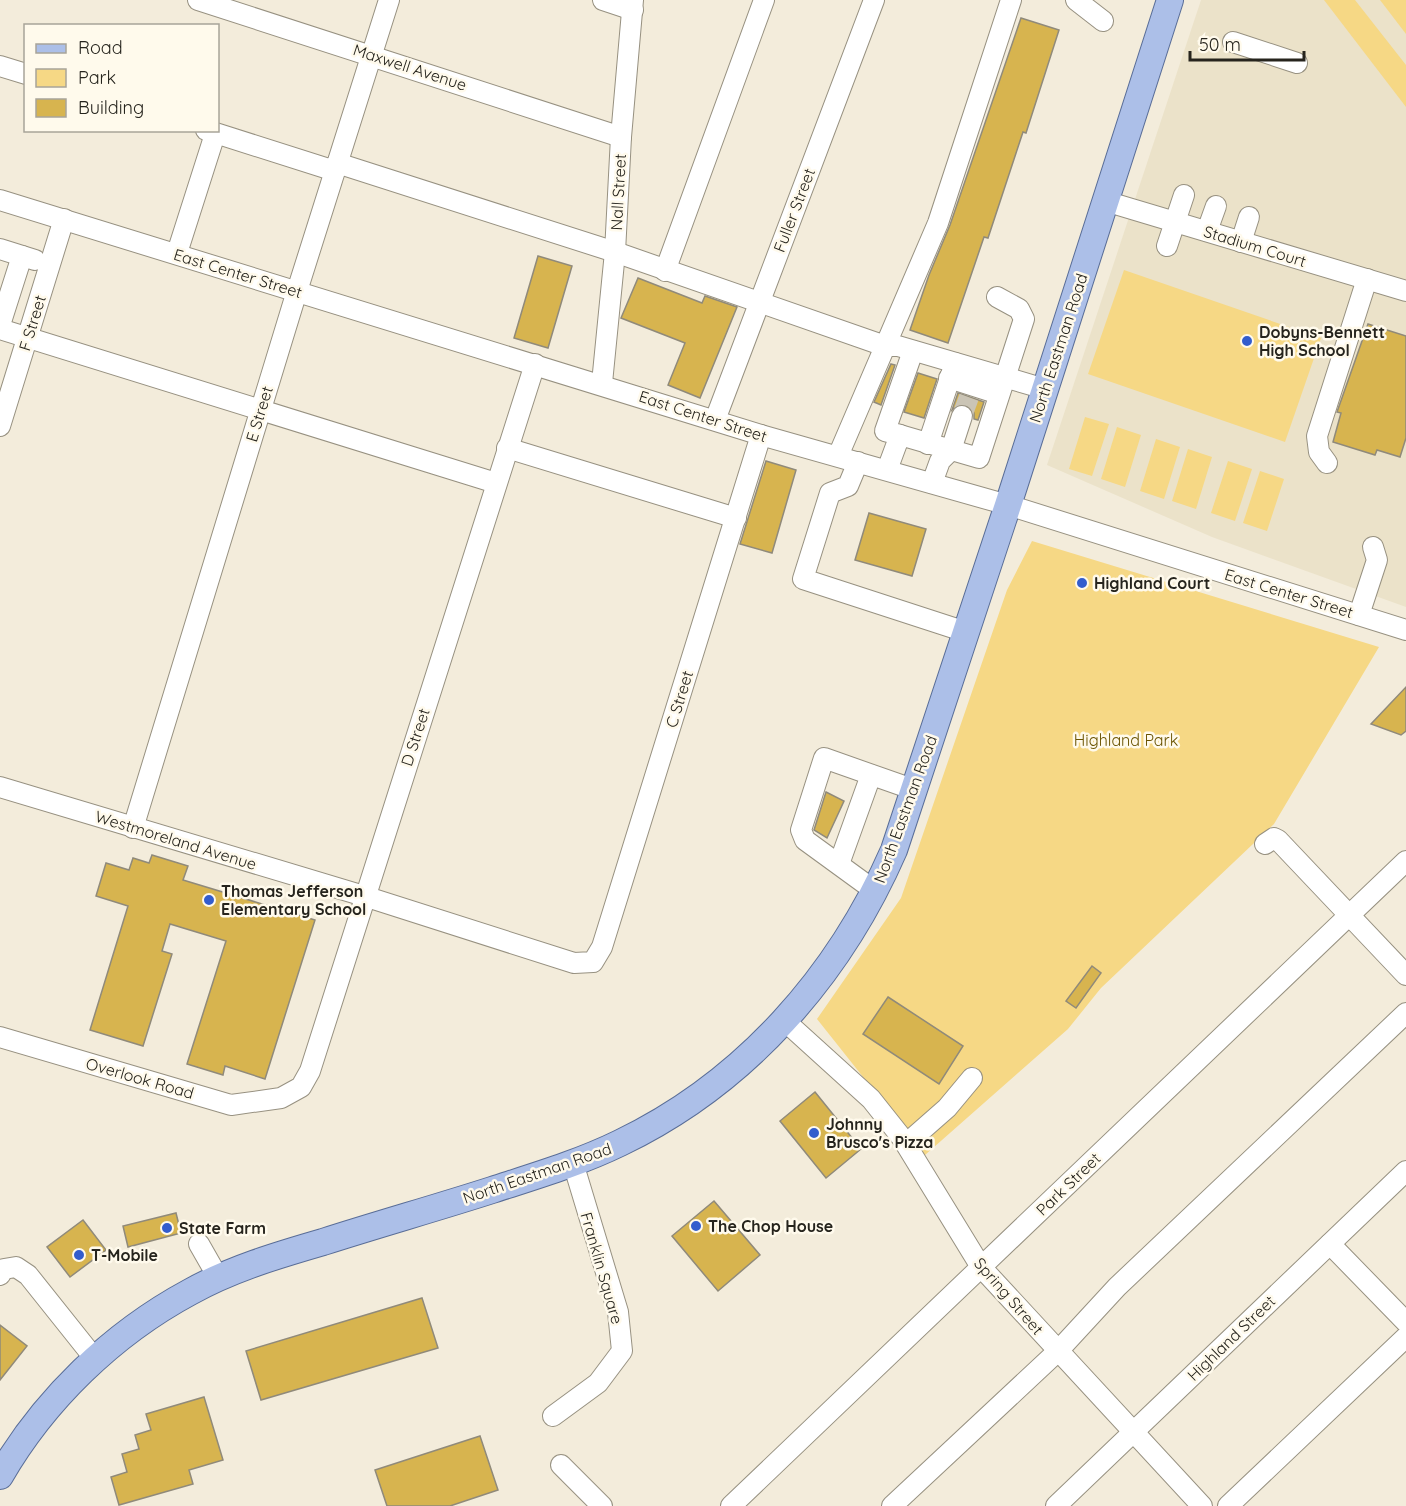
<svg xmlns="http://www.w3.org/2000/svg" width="1406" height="1506" viewBox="0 0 1406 1506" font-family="Quicksand,sans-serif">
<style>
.built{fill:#ebe2c9}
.green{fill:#f6d885}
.building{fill:#d7b44f;stroke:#908a7a;stroke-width:1.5}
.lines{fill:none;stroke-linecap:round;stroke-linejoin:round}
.minor-tunnel{stroke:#cac4b5;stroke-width:20;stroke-dasharray:20 10;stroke-linecap:butt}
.minor-casing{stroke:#979181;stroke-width:22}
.major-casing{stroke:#596d97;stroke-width:28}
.minor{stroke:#fff;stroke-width:20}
.major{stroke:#acbfe8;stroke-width:26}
.poi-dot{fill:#335dcd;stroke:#fffaec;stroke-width:2}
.labels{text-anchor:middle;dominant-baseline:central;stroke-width:5;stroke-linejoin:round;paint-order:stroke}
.street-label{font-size:16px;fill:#26241d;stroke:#fffaec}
.poi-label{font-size:16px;font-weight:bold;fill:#26241d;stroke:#fffaec;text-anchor:start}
.park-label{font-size:16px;fill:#6a5300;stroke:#fffaec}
</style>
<rect width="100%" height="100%" fill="#f3ecdb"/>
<path class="built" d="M 1201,0 L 1406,0 L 1406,607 L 1212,537 L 1047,465 Z"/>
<g class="green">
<path d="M 1324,0 L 1355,0 L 1406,65 L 1406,107 Z"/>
<path d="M 1380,0 L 1406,0 L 1406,34 Z"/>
<path d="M 1124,270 L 1321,338 L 1285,442 L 1088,374 Z"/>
<path d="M 1085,417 L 1109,424 L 1092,476 L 1069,469 Z"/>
<path d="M 1117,427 L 1141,435 L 1125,487 L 1101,479 Z"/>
<path d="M 1156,439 L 1180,447 L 1164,499 L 1140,491 Z"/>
<path d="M 1188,449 L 1212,457 L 1196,509 L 1172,501 Z"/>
<path d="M 1228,461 L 1252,469 L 1235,521 L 1211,513 Z"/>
<path d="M 1260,471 L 1284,479 L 1267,531 L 1243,523 Z"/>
<path d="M 1032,541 L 1379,647 L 1274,824 L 1101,988 L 1068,1029 L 925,1155 L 817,1019 L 901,898 L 1007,590 Z"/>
</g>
<g class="building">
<path d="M 1021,18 L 1059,30 L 1026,133 L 1023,132 L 988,238 L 984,237 L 948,343 L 910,330 L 929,275 L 950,225 Z"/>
<path d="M 538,256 L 572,266 L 548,348 L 514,338 Z"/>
<path d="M 638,278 L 702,303 L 705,296 L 737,307 L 700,398 L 668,385 L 685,343 L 621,318 Z"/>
<path d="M 1368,324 L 1406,336 L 1406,438 L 1400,457 L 1377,450 L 1375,455 L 1333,442 L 1341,413 L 1337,412 Z"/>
<path d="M 891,364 L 895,365 L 881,405 L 874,402 Z"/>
<path d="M 918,373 L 937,379 L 924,418 L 904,412 Z"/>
<path d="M 958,393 L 984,402 L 978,420 L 974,419 L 974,413 L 966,405 L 959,404 L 952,410 Z"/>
<path d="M 766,461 L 796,470 L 772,553 L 740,544 Z"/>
<path d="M 869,513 L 926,529 L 912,576 L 855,560 Z"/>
<path d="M 1406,687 L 1406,731 L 1401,735 L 1371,724 Z"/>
<path d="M 826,792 L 844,801 L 827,838 L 814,830 Z"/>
<path d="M 152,855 L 188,866 L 183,880 L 315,920 L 265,1079 L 225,1066 L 223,1075 L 187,1064 L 226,941 L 170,924 L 162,951 L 172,954 L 143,1046 L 90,1030 L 128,906 L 96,896 L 106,863 L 129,870 L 133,858 L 149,863 Z"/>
<path d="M 1092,966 L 1101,973 L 1076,1008 L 1066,1001 Z"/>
<path d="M 888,997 L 963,1046 L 939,1084 L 863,1034 Z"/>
<path d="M 815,1092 L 861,1149 L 826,1178 L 780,1121 Z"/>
<path d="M 714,1201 L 760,1255 L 718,1291 L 672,1236 Z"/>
<path d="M 176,1213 L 181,1233 L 128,1247 L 123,1226 Z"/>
<path d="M 83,1220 L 106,1250 L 70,1277 L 47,1247 Z"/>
<path d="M 422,1298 L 438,1348 L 261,1400 L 246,1351 Z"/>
<path d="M 0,1325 L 27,1346 L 0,1380 Z"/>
<path d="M 204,1397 L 223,1460 L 189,1470 L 193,1484 L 119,1505 L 111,1477 L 127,1472 L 122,1454 L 139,1449 L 135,1435 L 151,1430 L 146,1414 Z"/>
<path d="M 480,1436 L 498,1490 L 450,1506 L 387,1506 L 375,1470 Z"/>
</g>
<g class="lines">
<path class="minor-tunnel" d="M 962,416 L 969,397"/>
<g class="minor-casing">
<g id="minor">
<path d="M 198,0 L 621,137"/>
<path d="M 603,0 L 633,10"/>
<path d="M 1076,0 L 1103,21"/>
<path d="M 1233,42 L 1297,63"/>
<path d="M 0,66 L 26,74"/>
<path d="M 206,130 L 335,171"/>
<path d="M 337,163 L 615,252 L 885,346 L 898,346 L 1045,389"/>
<path d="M 0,200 L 761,435 L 1008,505 L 1406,630"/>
<path d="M 1105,201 L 1406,291"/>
<path d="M 1207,231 L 1216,206"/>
<path d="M 1241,242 L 1249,217"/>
<path d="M 1167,246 L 1184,195"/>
<path d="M 0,249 L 35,260"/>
<path d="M 177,253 L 215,134"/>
<path d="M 665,271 L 764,0"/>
<path d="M 0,325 L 22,256"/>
<path d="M 0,329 L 496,483"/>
<path d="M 949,378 L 999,394"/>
<path d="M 602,383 L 615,252 L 621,137 L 633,0"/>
<path d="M 715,420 L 874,0"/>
<path d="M 0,426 L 64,219"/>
<path d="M 900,435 L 885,431 L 913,351"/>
<path d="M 928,444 L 955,363"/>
<path d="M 507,448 L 736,518"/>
<path d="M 838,456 L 938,223 L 1011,0"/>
<path d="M 858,462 L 848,486 L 830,493 L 803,579 L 966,632"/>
<path d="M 1327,463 L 1319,452 L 1317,436 L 1367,279"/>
<path d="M 887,470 L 900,435 L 979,458 L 1024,319 L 1019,309 L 997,297"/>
<path d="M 932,483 L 940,461 L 951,450 L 962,416"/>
<path d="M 1359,615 L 1377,560 L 1373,547"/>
<path d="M 0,787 L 364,896 L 574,963 L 593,962 L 602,947 L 761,435"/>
<path d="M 133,828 L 297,291 L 389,0"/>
<path d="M 1265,844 L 1274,838 L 1278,840 L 1406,975"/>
<path d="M 839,864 L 871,775"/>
<path d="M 875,891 L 805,840 L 801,830 L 824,758 L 915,790"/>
<path d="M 785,1021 L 871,1099 L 902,1138 L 981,1267 L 1202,1506"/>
<path d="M 0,1037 L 231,1105 L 281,1098 L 301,1087 L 310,1071 L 535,364"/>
<path d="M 906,1144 L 947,1108 L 972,1078"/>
<path d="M 199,1244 L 219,1279"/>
<path d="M 1330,1244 L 1406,1322"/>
<path d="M 0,1275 L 4,1269 L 16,1267 L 28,1275 L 95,1359"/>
<path d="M 553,1416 L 598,1383 L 622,1351 L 618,1312 L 573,1163"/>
<path d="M 561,1465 L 602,1506"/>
<path d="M 731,1506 L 1406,861"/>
<path d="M 892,1506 L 1058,1351 L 1117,1287 L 1406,1013"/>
<path d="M 1056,1506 L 1406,1171"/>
<path d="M 1228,1506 L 1406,1337"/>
</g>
</g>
<g class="major-casing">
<path id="major" d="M 0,1476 C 44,1400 112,1334 190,1292 C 231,1269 278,1255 323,1242 C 379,1224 436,1208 492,1190 C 535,1176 579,1163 620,1143 C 745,1083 839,976 894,850 L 1008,505 L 1170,0"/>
</g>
<use href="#minor" class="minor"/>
<use href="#major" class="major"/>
</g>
<g class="poi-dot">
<circle cx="1247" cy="341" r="6"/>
<circle cx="1082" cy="583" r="6"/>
<circle cx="209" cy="900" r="6"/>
<circle cx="814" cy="1133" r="6"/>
<circle cx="696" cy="1226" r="6"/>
<circle cx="167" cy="1228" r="6"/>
<circle cx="79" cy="1255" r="6"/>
</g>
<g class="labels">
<g class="street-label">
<text transform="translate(410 67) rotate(18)">Maxwell Avenue</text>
<text transform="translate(618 192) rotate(-87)">Nall Street</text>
<text transform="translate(794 210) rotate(-69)">Fuller Street</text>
<text transform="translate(1255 246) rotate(17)">Stadium Court</text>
<text transform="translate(238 273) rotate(17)">East Center Street</text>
<text transform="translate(32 323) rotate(-73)">F Street</text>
<text transform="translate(1058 348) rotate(-72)">North Eastman Road</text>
<text transform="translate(259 414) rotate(-73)">E Street</text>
<text transform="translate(703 416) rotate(18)">East Center Street</text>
<text transform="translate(1289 593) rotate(17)">East Center Street</text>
<text transform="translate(679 699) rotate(-73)">C Street</text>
<text transform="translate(415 737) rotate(-72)">D Street</text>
<text transform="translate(905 809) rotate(-70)">North Eastman Road</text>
<text transform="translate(176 840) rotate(17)">Westmoreland Avenue</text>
<text transform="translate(140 1078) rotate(16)">Overlook Road</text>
<text transform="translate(537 1173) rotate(-19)">North Eastman Road</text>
<text transform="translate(1068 1184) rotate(-44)">Park Street</text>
<text transform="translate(602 1268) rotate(74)">Franklin Square</text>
<text transform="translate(1009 1296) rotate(49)">Spring Street</text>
<text transform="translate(1231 1338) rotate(-44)">Highland Street</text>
</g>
<g class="poi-label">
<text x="1259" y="332">Dobyns-Bennett<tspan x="1259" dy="18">High School</tspan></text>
<text x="1094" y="583">Highland Court</text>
<text x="221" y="891">Thomas Jefferson<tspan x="221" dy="18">Elementary School</tspan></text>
<text x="826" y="1124">Johnny<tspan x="826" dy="18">Brusco's Pizza</tspan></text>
<text x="708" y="1226">The Chop House</text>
<text x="179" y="1228">State Farm</text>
<text x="91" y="1255">T-Mobile</text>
</g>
<g class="park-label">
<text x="1126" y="740">Highland Park</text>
</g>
</g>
<rect x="24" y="24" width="195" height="108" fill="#fffaec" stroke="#a8a499" stroke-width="1.5"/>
<rect x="36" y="44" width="30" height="9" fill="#acbfe8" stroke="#a8a499" stroke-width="1.5"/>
<text x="78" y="54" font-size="18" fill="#26241d">Road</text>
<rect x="36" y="69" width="30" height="18" fill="#f6d885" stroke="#a8a499" stroke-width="1.5"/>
<text x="78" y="84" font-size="18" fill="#26241d">Park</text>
<rect x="36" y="99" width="30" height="18" fill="#d7b44f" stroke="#a8a499" stroke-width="1.5"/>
<text x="78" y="114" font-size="18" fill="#26241d">Building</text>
<path d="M1190 51v9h114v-9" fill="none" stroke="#26241d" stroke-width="3"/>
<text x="1199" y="51" font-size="18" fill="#26241d" stroke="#fffaec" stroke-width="4.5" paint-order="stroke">50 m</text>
</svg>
